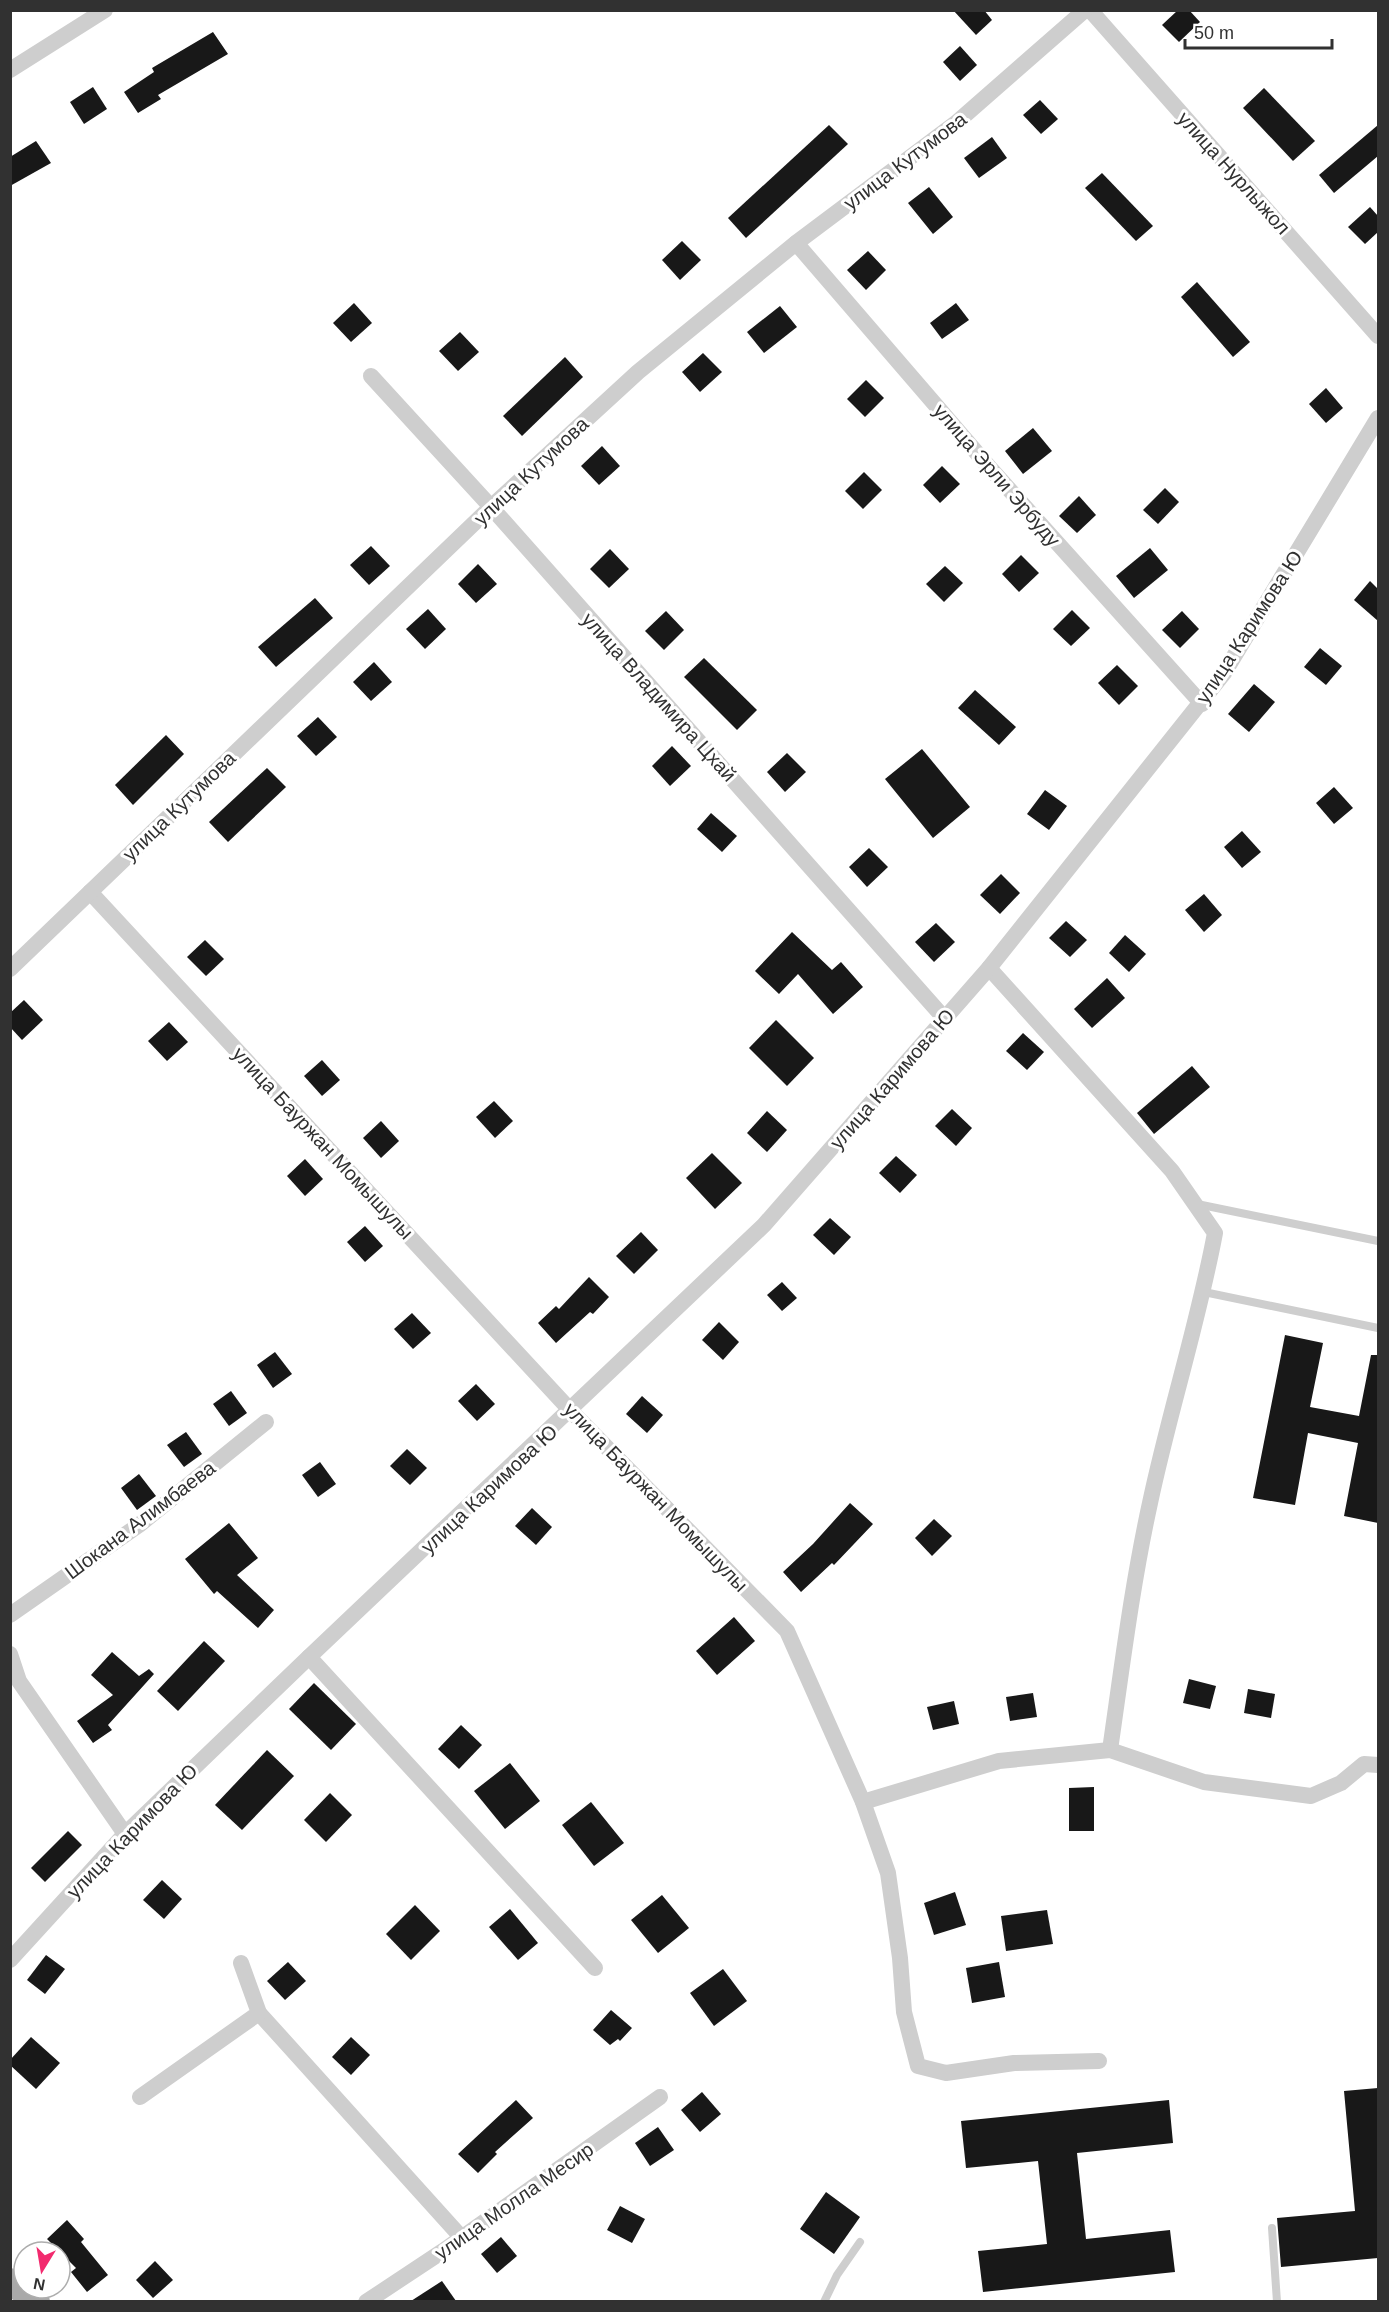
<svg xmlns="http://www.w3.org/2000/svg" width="1389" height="2312" viewBox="0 0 1389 2312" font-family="Helvetica,sans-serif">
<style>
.building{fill:#181818}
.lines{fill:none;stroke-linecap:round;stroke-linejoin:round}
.service{stroke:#cecece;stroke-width:8}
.minor{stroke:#cecece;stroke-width:16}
.primary{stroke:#a9a9a9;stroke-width:26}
.labels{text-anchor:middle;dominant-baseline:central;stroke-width:6;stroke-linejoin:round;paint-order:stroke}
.street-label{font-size:20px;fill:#313131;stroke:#fff}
</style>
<rect width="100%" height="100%" fill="#fff"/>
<g class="building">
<path d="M 953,10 L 984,10 L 992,20 L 976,35 Z"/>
<path d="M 1178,10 L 1189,10 L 1200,22 L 1179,42 L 1162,25 Z"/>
<path d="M 213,32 L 228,54 L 158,95 L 161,99 L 138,113 L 124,92 L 154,72 L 152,68 Z"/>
<path d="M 960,46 L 977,65 L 960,81 L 943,62 Z"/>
<path d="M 93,87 L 107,109 L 84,124 L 70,102 Z"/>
<path d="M 1264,88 L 1315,141 L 1293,161 L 1243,108 Z"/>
<path d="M 1040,100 L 1058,119 L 1041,134 L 1023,115 Z"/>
<path d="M 829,125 L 848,144 L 746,238 L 728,218 Z"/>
<path d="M 1378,125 L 1378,156 L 1334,193 L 1319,175 Z"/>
<path d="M 992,137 L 1007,158 L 979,178 L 964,158 Z"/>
<path d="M 36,141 L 51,163 L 10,186 L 10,157 Z"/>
<path d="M 1102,173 L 1153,226 L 1136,241 L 1085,188 Z"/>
<path d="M 929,187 L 953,217 L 933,234 L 908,203 Z"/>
<path d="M 1370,207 L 1378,216 L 1378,232 L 1365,244 L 1348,227 Z"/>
<path d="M 682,241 L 701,260 L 680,280 L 662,260 Z"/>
<path d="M 868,251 L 886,270 L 866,290 L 847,270 Z"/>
<path d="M 1197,282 L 1250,342 L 1233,357 L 1181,297 Z"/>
<path d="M 354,303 L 372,323 L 351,342 L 333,323 Z"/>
<path d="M 956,303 L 969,320 L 942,339 L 930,323 Z"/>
<path d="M 780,306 L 797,327 L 764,353 L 747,332 Z"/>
<path d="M 460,332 L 479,352 L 458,371 L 439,351 Z"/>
<path d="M 703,353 L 722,372 L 700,392 L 682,372 Z"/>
<path d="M 565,357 L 583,377 L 522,436 L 503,416 Z"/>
<path d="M 866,380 L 884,398 L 865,417 L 847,399 Z"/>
<path d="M 1326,388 L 1343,408 L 1326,423 L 1309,404 Z"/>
<path d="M 1033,428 L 1052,451 L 1023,474 L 1005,451 Z"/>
<path d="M 602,446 L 620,466 L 599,485 L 581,466 Z"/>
<path d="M 942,466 L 960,484 L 940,503 L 923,485 Z"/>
<path d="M 864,472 L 882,490 L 863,509 L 845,491 Z"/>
<path d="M 1165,488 L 1179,502 L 1158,524 L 1143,510 Z"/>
<path d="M 1079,496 L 1096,515 L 1077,533 L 1059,516 Z"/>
<path d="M 371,546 L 390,566 L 369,585 L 350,565 Z"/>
<path d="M 1150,548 L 1168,570 L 1134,598 L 1116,576 Z"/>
<path d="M 610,549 L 629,569 L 609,588 L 590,569 Z"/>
<path d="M 1021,555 L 1039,573 L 1019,592 L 1002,574 Z"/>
<path d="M 478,564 L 497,584 L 476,603 L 458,584 Z"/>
<path d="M 945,566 L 963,583 L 944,602 L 926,584 Z"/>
<path d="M 1370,581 L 1378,589 L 1378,621 L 1354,600 Z"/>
<path d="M 315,598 L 333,618 L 276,667 L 258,647 Z"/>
<path d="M 428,609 L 446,629 L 425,649 L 406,629 Z"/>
<path d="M 1072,610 L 1090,628 L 1071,646 L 1053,629 Z"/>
<path d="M 666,611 L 684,630 L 664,650 L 645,631 Z"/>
<path d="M 1182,611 L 1199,629 L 1180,648 L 1162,630 Z"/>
<path d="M 1320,648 L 1342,666 L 1326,685 L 1304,667 Z"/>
<path d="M 704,658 L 757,710 L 737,730 L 684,677 Z"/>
<path d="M 374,662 L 392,682 L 371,701 L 353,682 Z"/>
<path d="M 1117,665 L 1138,686 L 1119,705 L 1098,683 Z"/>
<path d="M 1254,684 L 1275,702 L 1249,732 L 1228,714 Z"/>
<path d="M 975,690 L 1016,727 L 999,745 L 958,708 Z"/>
<path d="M 318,717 L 337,737 L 316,756 L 297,736 Z"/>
<path d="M 166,735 L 184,754 L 133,805 L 115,785 Z"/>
<path d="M 672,746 L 691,766 L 670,786 L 652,766 Z"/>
<path d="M 922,749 L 970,807 L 933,838 L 885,779 Z"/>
<path d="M 787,753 L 806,772 L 785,792 L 767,772 Z"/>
<path d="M 267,768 L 286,787 L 228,842 L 209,822 Z"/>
<path d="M 1334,787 L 1353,808 L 1334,824 L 1316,803 Z"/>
<path d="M 1045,790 L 1067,806 L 1049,830 L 1027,814 Z"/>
<path d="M 711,813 L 737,836 L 722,852 L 697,829 Z"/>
<path d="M 1242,831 L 1261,852 L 1242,868 L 1224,847 Z"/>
<path d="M 869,848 L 888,867 L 867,887 L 849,867 Z"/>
<path d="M 1001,874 L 1020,893 L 1000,914 L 980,895 Z"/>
<path d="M 1204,894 L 1222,915 L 1204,932 L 1185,910 Z"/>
<path d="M 1066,921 L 1087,940 L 1070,957 L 1049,938 Z"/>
<path d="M 936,923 L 955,942 L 934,962 L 915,942 Z"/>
<path d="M 792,932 L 832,970 L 841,962 L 863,987 L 833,1014 L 798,974 L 779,994 L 755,971 Z"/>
<path d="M 1125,935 L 1146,954 L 1129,972 L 1109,953 Z"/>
<path d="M 205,940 L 224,959 L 206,976 L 187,957 Z"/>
<path d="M 1107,978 L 1125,998 L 1092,1028 L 1074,1009 Z"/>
<path d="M 24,1000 L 43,1020 L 22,1040 L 10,1027 L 10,1013 Z"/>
<path d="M 776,1020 L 814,1058 L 787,1086 L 749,1048 Z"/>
<path d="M 169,1022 L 188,1042 L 167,1061 L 148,1041 Z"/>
<path d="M 1023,1033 L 1044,1052 L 1027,1070 L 1006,1051 Z"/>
<path d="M 322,1060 L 340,1080 L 322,1096 L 304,1076 Z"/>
<path d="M 1192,1066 L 1210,1087 L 1154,1134 L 1137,1113 Z"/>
<path d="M 494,1101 L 513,1121 L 495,1138 L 476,1117 Z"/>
<path d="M 952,1109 L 972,1128 L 956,1146 L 935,1126 Z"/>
<path d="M 767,1111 L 787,1130 L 767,1152 L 747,1133 Z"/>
<path d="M 381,1121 L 399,1141 L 381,1158 L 363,1138 Z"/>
<path d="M 712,1153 L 742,1183 L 715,1209 L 686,1178 Z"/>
<path d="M 896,1156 L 917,1175 L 900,1193 L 879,1173 Z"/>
<path d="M 305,1159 L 323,1179 L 305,1196 L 287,1176 Z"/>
<path d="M 830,1218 L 851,1237 L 834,1255 L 813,1235 Z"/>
<path d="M 365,1226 L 383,1246 L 365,1262 L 347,1242 Z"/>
<path d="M 641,1232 L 658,1250 L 634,1274 L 616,1256 Z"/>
<path d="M 589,1277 L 609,1297 L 593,1314 L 590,1312 L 556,1343 L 538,1323 L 556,1306 L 559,1309 Z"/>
<path d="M 782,1282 L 797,1298 L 782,1311 L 767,1295 Z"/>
<path d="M 412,1313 L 431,1333 L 413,1349 L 394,1329 Z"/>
<path d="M 719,1322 L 739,1342 L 723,1360 L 702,1340 Z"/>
<path d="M 1285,1335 L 1323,1343 L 1310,1407 L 1359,1416 L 1371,1355 L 1378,1355 L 1378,1523 L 1344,1516 L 1358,1443 L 1308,1433 L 1295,1505 L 1253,1498 Z"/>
<path d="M 275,1352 L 292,1374 L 273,1388 L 257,1365 Z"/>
<path d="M 476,1384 L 495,1404 L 477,1421 L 458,1401 Z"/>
<path d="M 231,1391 L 247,1413 L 229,1426 L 213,1404 Z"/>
<path d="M 642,1396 L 663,1415 L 647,1433 L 626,1414 Z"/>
<path d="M 186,1432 L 202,1454 L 184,1467 L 167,1445 Z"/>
<path d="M 407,1449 L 427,1468 L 410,1485 L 390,1466 Z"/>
<path d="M 320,1462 L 336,1484 L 318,1497 L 302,1475 Z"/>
<path d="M 139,1474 L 156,1496 L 137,1510 L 121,1488 Z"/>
<path d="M 850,1503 L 873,1524 L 834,1565 L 832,1563 L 801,1592 L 783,1572 L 813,1544 Z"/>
<path d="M 532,1508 L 552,1527 L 536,1545 L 515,1526 Z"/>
<path d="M 934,1519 L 952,1536 L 932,1556 L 915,1538 Z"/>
<path d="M 229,1523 L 258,1558 L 237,1575 L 274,1610 L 258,1628 L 217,1591 L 214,1594 L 185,1559 Z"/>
<path d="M 734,1617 L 755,1641 L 717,1675 L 696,1651 Z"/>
<path d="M 204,1641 L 225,1661 L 178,1711 L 157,1691 Z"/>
<path d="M 112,1652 L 139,1676 L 149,1669 L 154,1674 L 108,1725 L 112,1730 L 93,1743 L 77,1721 L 113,1695 L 91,1675 Z"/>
<path d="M 1189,1679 L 1216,1686 L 1210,1709 L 1183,1703 Z"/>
<path d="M 314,1683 L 356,1724 L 331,1750 L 289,1709 Z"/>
<path d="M 1248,1689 L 1275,1694 L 1271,1718 L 1244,1713 Z"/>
<path d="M 1033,1693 L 1037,1717 L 1010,1721 L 1006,1697 Z"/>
<path d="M 954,1701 L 959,1724 L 933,1730 L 927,1707 Z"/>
<path d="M 461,1725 L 482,1745 L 459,1769 L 438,1749 Z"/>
<path d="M 267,1750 L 294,1776 L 242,1830 L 215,1805 Z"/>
<path d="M 510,1763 L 540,1801 L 505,1829 L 474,1791 Z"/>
<path d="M 1094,1787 L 1094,1831 L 1069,1831 L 1069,1788 Z"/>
<path d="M 330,1793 L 352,1815 L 326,1842 L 304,1820 Z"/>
<path d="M 591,1802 L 624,1843 L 594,1866 L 562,1825 Z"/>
<path d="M 68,1831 L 82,1845 L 45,1882 L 31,1868 Z"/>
<path d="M 162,1880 L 182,1899 L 164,1919 L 143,1900 Z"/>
<path d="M 955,1892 L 966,1925 L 934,1935 L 924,1903 Z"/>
<path d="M 662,1895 L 689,1928 L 658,1953 L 631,1920 Z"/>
<path d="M 415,1905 L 440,1931 L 411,1960 L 386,1934 Z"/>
<path d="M 510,1909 L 538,1943 L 518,1960 L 489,1927 Z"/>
<path d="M 1047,1910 L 1053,1944 L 1006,1951 L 1001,1916 Z"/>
<path d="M 46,1955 L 65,1969 L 45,1994 L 27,1980 Z"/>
<path d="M 288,1962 L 306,1981 L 285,2000 L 267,1981 Z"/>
<path d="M 999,1962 L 1005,1997 L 972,2003 L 966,1968 Z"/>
<path d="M 723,1969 L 747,2001 L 714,2026 L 690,1993 Z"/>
<path d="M 611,2010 L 632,2028 L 620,2041 L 618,2039 L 610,2045 L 593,2030 Z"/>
<path d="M 31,2037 L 60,2063 L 36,2089 L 10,2065 L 10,2060 Z"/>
<path d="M 351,2037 L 370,2055 L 351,2075 L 332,2057 Z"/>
<path d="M 1378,2088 L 1378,2258 L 1281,2267 L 1277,2218 L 1355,2211 L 1344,2091 Z"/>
<path d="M 702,2092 L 721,2114 L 700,2132 L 681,2110 Z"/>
<path d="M 516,2100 L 533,2118 L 495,2152 L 497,2154 L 478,2173 L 458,2154 Z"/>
<path d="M 1169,2100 L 1173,2143 L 1077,2153 L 1086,2239 L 1170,2230 L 1175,2272 L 983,2292 L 978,2251 L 1047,2244 L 1038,2161 L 966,2168 L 961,2121 Z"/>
<path d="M 658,2127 L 674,2150 L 650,2166 L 635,2143 Z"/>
<path d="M 826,2192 L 860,2217 L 834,2254 L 800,2229 Z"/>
<path d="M 620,2206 L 645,2219 L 632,2243 L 607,2230 Z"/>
<path d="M 67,2220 L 84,2239 L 81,2242 L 108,2275 L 87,2292 L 71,2272 L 76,2268 L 47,2239 Z"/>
<path d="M 501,2237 L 517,2256 L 497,2273 L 481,2254 Z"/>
<path d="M 155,2261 L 173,2280 L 153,2298 L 136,2280 Z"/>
<path d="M 442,2281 L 456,2301 L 411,2301 Z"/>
</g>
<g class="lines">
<g class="service">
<path d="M 1197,1204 L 1378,1241"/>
<path d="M 1204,1292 L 1378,1328"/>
<path d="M 1272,2228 L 1277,2302"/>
<path d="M 824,2302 L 837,2275 L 860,2242"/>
</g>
<g class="minor">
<path d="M 1090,10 L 1378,336"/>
<path d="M 10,70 L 105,10"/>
<path d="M 796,243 L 989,467 L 1202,704"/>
<path d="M 371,376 L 491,507 L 945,1019"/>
<path d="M 90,892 L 571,1411 L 787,1631 L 863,1802 L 888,1873 L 900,1958 L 904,2012 L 918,2066 L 946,2073 L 1014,2063 L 1099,2061"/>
<path d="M 989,968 L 1172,1171 L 1215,1233 C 1198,1324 1169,1413 1150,1503 C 1132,1585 1122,1667 1110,1750"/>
<path d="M 10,969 L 491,507 L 638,372 L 796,243 L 956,123 L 1085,10"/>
<path d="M 10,1615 L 139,1525 L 266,1422"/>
<path d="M 10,1654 L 19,1681 L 125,1834"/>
<path d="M 309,1657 L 764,1225 L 989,968 L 1224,673 L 1378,418"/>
<path d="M 863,1802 L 999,1761 L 1110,1750 L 1204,1782 L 1311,1796 L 1341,1783 L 1364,1764 L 1378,1765"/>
<path d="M 10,1960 L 125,1834 L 309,1657 L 595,1968"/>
<path d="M 259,2013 L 462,2238"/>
<path d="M 140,2097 L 259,2013 L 241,1963"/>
<path d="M 366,2302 L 443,2251 L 660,2097"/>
</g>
<path class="primary" d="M 10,2281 L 37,2302"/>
</g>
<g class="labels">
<g class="street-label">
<text transform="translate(905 161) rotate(-37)">улица Кутумова</text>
<text transform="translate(1234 173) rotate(48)">улица Нурлыжол</text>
<text transform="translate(531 471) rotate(-43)">улица Кутумова</text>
<text transform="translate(997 475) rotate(49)">улица Эрли Эрбуду</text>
<text transform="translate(1249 627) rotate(-57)">улица Каримова Ю</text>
<text transform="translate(659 697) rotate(48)">улица Владимира Цхай</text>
<text transform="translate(179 806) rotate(-44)">улица Кутумова</text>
<text transform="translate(892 1079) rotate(-49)">улица Каримова Ю</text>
<text transform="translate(323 1143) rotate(47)">улица Бауржан Момышулы</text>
<text transform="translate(489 1489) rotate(-43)">улица Каримова Ю</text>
<text transform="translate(656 1497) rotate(46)">улица Бауржан Момышулы</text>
<text transform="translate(140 1520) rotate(-37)">Шокана Алимбаева</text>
<text transform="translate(132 1831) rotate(-46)">улица Каримова Ю</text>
<text transform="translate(514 2201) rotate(-35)">улица Молла Месир</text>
</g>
</g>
<rect width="1389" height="2312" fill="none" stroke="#313131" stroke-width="24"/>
<g transform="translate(42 2270) rotate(191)"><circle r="28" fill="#ffffff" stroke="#adadad" stroke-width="1.5"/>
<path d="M0-4.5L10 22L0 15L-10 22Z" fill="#f22a6e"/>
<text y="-9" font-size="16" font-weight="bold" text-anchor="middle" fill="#313131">N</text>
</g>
<path d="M1185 39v9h147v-9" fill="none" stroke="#313131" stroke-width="3"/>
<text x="1194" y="39" font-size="18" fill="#313131" stroke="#ffffff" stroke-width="4.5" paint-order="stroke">50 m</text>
</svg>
